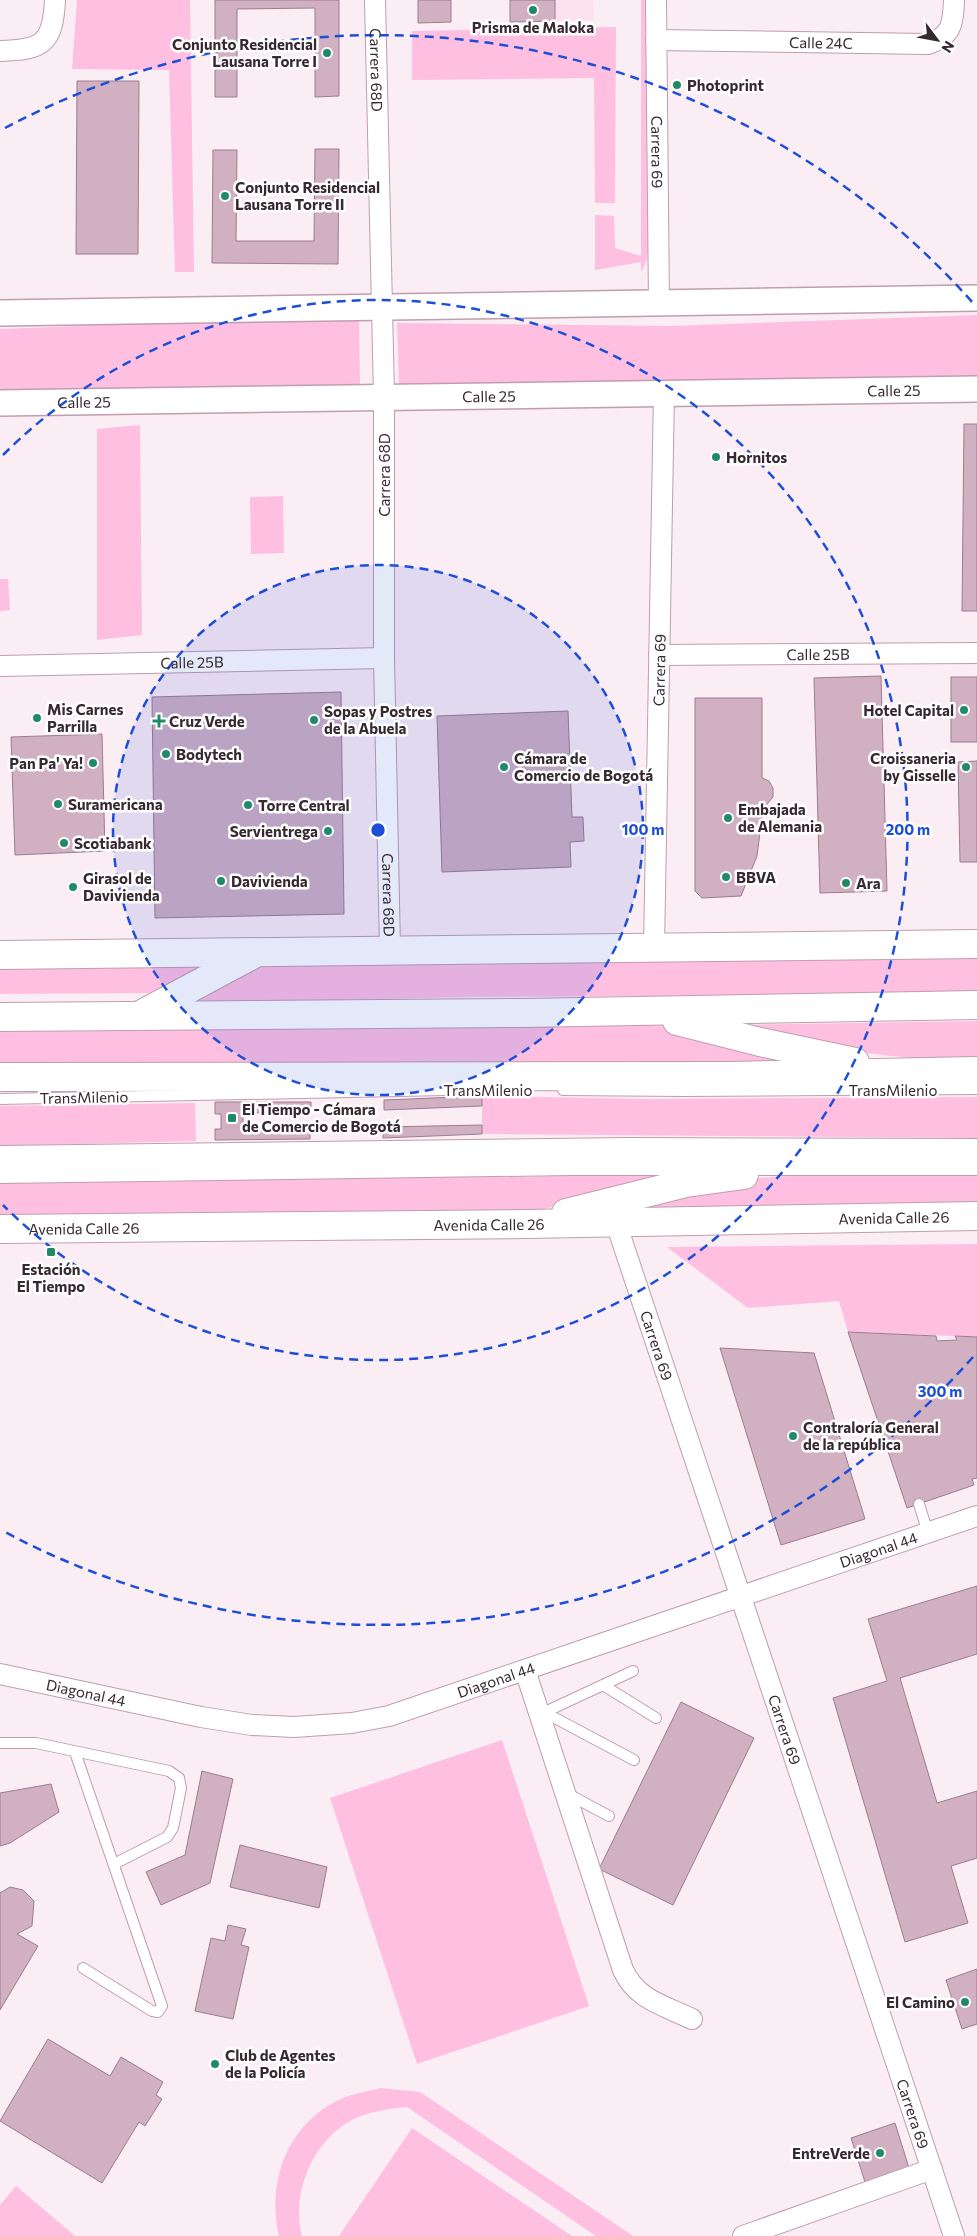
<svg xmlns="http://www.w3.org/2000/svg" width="977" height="2236" viewBox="0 0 977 2236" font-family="Commissioner,sans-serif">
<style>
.built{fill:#fce2ef}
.green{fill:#febfe1}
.building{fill:#d1b0c1;stroke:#9c7d8d}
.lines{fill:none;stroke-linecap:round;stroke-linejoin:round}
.service-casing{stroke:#bf9eaf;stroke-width:12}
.minor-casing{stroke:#bf9eaf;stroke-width:22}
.tertiary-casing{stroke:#bf9eaf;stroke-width:28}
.primary-casing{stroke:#bf9eaf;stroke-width:30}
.service{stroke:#fff;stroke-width:10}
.minor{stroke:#fff;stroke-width:20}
.tertiary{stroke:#fff;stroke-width:25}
.primary{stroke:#fff;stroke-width:28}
.ring{fill:none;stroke:#1d4ed8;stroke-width:2.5;stroke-dasharray:9 6}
.poi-dot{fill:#208a68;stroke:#fff;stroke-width:2}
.labels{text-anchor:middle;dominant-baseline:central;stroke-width:5;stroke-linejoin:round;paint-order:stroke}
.poi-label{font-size:15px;font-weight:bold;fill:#362930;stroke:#fff;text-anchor:start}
.street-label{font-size:15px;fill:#362930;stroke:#fff}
.centre{fill:#1d4ed8;stroke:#fff;stroke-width:2.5}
.ring-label{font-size:15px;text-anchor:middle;font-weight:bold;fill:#1d4ed8;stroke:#fff;stroke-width:5;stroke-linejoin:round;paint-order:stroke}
</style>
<rect width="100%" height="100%" fill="#fbedf4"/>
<path class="built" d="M 555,0 L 593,0 L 594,20 L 555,21 Z"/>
<g class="green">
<path d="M 77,0 L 190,0 L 194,272 L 175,272 L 169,70 L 72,69 Z"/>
<path d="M 641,0 L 649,0 L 650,235 L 647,260 L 641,272 L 641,262 L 595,270 L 595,215 L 614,216 L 615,248 L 641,256 Z"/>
<path d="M 616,27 L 615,203 L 595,203 L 594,78 L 412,80 L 412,31 Z"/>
<path d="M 359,315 L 360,387 L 0,390 L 0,329 Z"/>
<path d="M 977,315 L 977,377 L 399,385 L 397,323 L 672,326 Z"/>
<path d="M 140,425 L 142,635 L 97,640 L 97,429 Z"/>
<path d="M 283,496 L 284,553 L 251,554 L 250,497 Z"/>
<path d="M 0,579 L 8,579 L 10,610 L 0,611 Z"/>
<path d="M 977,955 L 977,995 L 472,997 L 190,1003 L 270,962 Z"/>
<path d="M 218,958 L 149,993 L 0,994 L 0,960 Z"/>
<path d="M 584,1021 L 666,1026 L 815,1062 L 0,1069 L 0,1029 L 177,1030 Z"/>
<path d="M 977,1021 L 977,1060 C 895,1062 814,1046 735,1025 Z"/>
<path d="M 482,1096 L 651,1099 L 977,1097 L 977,1138 L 482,1134 Z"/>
<path d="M 195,1103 L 196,1141 L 0,1146 L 0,1106 Z"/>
<path d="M 668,1171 L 670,1179 L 535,1211 L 0,1219 L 0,1180 L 167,1182 L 332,1175 L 527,1177 Z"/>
<path d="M 833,1173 L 977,1176 L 977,1206 L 835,1205 L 629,1210 L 744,1179 Z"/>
<path d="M 977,1244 L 977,1337 L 848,1332 L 839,1301 L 748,1308 L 667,1247 Z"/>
<path d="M 502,1740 L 589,2006 L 417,2064 L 330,1798 Z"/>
<path d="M 380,2088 L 420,2092 L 633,2236 L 596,2236 L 407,2107 C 388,2109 369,2111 352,2120 C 312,2141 291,2194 302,2236 L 279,2236 C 266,2181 288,2122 343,2098 C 354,2093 368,2092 380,2088 Z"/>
<path d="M 412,2128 L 572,2236 L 339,2236 Z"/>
<path d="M 16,2186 L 75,2236 L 0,2236 L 0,2205 Z"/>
</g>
<g class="building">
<path d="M 215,0 L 339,0 L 339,96 L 315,97 L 315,8 L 237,9 L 237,97 L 215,97 Z"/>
<path d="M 418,0 L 451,0 L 451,22 L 418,23 Z"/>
<path d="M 510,0 L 555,0 L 555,21 L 510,22 Z"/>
<path d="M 77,81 L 139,81 L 138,254 L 76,254 Z"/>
<path d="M 315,149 L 339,149 L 338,264 L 212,263 L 213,150 L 237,150 L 236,241 L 314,241 Z"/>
<path d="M 964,424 L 977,424 L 977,611 L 962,611 Z"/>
<path d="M 881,676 L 887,891 L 820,893 L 814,678 Z"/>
<rect x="951" y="677" width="26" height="65"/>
<path d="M 341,692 L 344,914 L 155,918 L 152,697 Z"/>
<path d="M 695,698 L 762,698 L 762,778 L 769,781 L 773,788 L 773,797 L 763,809 L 757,856 L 741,896 L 702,898 L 695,891 Z"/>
<path d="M 568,711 L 572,817 L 583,817 L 584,841 L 570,842 L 571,867 L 442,872 L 437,716 Z"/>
<path d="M 102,734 L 105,851 L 15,855 L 11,737 Z"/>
<path d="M 977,761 L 977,862 L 960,862 L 958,762 Z"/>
<path d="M 482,1096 L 482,1106 L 384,1110 L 384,1100 Z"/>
<path d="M 215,1102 L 311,1102 L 311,1112 L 243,1113 L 243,1130 L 310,1129 L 310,1139 L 215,1140 L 215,1129 L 221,1129 L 221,1114 L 215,1114 Z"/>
<path d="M 482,1125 L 482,1134 L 383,1138 L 383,1127 Z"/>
<path d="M 848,1332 L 936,1336 L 937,1341 L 957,1340 L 955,1336 L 977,1337 L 977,1478 L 972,1479 L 974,1485 L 907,1508 Z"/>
<path d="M 720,1348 L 814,1353 L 865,1519 L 781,1545 Z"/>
<path d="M 977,1586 L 977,1654 L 900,1678 L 937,1803 L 977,1791 L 977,1858 L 951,1866 L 968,1923 L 905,1942 L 833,1698 L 887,1681 L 868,1619 Z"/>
<path d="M 681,1702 L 754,1738 L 673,1905 L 599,1869 Z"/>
<path d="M 202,1771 L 233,1779 L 210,1883 L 161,1905 L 146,1872 L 185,1855 Z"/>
<path d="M 51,1784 L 59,1812 L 10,1843 L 0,1846 L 0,1793 Z"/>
<path d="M 240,1845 L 327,1867 L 319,1908 L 230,1887 Z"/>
<path d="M 10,1887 L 23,1890 L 34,1901 L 32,1926 L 17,1934 L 38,1946 L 0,2010 L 0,1893 Z"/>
<path d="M 228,1925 L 246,1929 L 241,1945 L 249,1947 L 233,2019 L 195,2011 L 211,1938 L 225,1941 Z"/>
<path d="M 977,1969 L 977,2024 L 962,2029 L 946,1980 Z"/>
<path d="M 48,2039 L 110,2076 L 121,2057 L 163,2082 L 156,2095 L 162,2099 L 145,2126 L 139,2122 L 102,2183 L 0,2121 Z"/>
<path d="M 895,2123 L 909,2168 L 865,2182 L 851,2138 Z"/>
</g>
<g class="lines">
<g class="service-casing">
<g id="service">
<path d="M 563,1090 L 684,1091 L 977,1089"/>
<path d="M 0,1099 L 446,1090"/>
<path d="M 0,1151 L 629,1143 L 977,1144"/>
<path d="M 919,1504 L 928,1533"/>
<path d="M 603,1685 L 656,1718"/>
<path d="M 538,1709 L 634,1760"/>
<path d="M 545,1712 L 633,1671"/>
<path d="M 0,1743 L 36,1743 L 169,1771 L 179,1778 L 181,1788 L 173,1828 L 167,1837 L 114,1864"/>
<path d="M 75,1752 L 162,2006 L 158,2012 L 152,2011 L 83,1968"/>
<path d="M 566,1793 L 609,1816"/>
</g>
</g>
<g class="minor-casing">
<g id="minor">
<path id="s1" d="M 375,0 L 384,396 L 384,658 L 390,950"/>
<path id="s2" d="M 656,0 L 659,304"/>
<path id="s3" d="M 656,40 L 928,44 C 952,36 953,24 954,0"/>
<path d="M 0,51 C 42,50 53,44 55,0"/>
<path id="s4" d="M 659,655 L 977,653"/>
<path id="s5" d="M 0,666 L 384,658"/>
<path id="s6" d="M 654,948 L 664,393"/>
<path id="s7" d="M 616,1223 L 954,2236"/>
<path d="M 525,1670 L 623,1970 C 637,2000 663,2005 692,2019"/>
<path id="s8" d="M 0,1674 L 201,1717 L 252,1725 L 294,1727 L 352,1723 L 389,1716 L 977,1516"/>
<path d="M 743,2236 L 932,2169"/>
</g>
</g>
<g class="tertiary-casing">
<g id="tertiary">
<path d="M 0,313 L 977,298"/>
<path id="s9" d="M 0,403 L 977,389"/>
</g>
</g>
<g class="primary-casing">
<g id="primary">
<path d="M 0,955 L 977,944"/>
<path d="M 140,1015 L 254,954"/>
<path d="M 0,1017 L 523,1013 L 977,1005"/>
<path d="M 677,1021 L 760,1042 L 855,1062"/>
<path d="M 0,1077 L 731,1076 L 977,1071"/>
<path d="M 0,1169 L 571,1161 L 977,1161"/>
<path d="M 566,1213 L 686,1183 L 744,1175"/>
<path id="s10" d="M 0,1229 L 526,1224 L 977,1216"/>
</g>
</g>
<use href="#service" class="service"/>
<use href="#minor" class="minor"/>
<use href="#tertiary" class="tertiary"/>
<use href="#primary" class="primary"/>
</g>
<circle cx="378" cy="830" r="265" fill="#1d4ed8" fill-opacity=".12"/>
<g class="ring">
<circle cx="378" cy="830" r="265"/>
<path d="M3 455A530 530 0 1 1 3 1205"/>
<path d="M973 1357A795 795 0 0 1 5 1532M5 128A795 795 0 0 1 973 303"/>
</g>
<g class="poi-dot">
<circle cx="533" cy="10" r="5"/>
<circle cx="327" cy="53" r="5"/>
<circle cx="677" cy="85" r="5"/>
<circle cx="225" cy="196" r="5"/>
<circle cx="716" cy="457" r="5"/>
<circle cx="964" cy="710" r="5"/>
<circle cx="37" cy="718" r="5"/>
<circle cx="314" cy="720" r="5"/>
<path d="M156.5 713.5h5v5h5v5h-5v5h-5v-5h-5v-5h5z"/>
<circle cx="166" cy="754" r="5"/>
<circle cx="93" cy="763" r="5"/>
<circle cx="504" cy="767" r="5"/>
<circle cx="966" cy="767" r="5"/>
<circle cx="58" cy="804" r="5"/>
<circle cx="248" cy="805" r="5"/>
<circle cx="728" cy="818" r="5"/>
<circle cx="328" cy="831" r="5"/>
<circle cx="64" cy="843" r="5"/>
<circle cx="726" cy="877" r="5"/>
<circle cx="221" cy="881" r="5"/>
<circle cx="846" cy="883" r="5"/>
<circle cx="73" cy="887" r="5"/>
<rect x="227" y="1113" width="10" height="10" rx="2.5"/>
<rect x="46" y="1247" width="10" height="10" rx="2.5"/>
<circle cx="793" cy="1436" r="5"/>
<circle cx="965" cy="2002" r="5"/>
<circle cx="215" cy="2064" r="5"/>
<circle cx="880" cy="2153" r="5"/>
</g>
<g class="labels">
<g class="poi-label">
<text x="533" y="27" text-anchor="middle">Prisma de Maloka</text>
<text x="317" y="44" text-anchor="end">Conjunto Residencial<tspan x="317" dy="17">Lausana Torre I</tspan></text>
<text x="687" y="85">Photoprint</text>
<text x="235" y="187">Conjunto Residencial<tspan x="235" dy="17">Lausana Torre II</tspan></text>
<text x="726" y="457">Hornitos</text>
<text x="47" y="709">Mis Carnes<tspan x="47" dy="17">Parrilla</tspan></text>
<text x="954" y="710" text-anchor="end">Hotel Capital</text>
<text x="324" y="711">Sopas y Postres<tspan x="324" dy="17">de la Abuela</tspan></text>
<text x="169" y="721">Cruz Verde</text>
<text x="176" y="754">Bodytech</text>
<text x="514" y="758">Cámara de<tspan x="514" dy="17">Comercio de Bogotá</tspan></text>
<text x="956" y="758" text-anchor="end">Croissaneria<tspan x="956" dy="17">by Gisselle</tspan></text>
<text x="83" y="763" text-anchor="end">Pan Pa' Ya!</text>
<text x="68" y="804">Suramericana</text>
<text x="258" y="805">Torre Central</text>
<text x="738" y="809">Embajada<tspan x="738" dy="17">de Alemania</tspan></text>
<text x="318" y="831" text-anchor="end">Servientrega</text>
<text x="74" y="843">Scotiabank</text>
<text x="736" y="877">BBVA</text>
<text x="83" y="878">Girasol de<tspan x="83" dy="17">Davivienda</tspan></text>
<text x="231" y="881">Davivienda</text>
<text x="856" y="883">Ara</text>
<text x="242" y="1109">El Tiempo - Cámara<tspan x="242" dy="17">de Comercio de Bogotá</tspan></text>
<text x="51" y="1269" text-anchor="middle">Estación<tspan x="51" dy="17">El Tiempo</tspan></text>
<text x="803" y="1427">Contraloría General<tspan x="803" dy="17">de la república</tspan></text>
<text x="955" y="2002" text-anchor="end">El Camino</text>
<text x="225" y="2055">Club de Agentes<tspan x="225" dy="17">de la Policía</tspan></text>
<text x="870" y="2153" text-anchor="end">EntreVerde</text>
</g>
<g class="street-label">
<text stroke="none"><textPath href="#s3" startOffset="165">Calle 24C</textPath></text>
<text stroke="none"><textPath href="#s1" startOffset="70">Carrera 68D</textPath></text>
<text stroke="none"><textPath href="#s2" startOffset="152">Carrera 69</textPath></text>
<text stroke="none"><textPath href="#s9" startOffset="894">Calle 25</textPath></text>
<text stroke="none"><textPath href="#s9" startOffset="489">Calle 25</textPath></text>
<text stroke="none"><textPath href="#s9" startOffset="84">Calle 25</textPath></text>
<text transform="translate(384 475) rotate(-90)">Carrera 68D</text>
<text stroke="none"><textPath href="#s4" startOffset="159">Calle 25B</textPath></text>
<text stroke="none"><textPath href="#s5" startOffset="192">Calle 25B</textPath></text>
<text stroke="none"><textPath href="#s6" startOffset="278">Carrera 69</textPath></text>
<text stroke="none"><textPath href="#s1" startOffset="895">Carrera 68D</textPath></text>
<text x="488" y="1090">TransMilenio</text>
<text x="893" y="1090">TransMilenio</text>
<text transform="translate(84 1097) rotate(-1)">TransMilenio</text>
<text stroke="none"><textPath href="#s10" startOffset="894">Avenida Calle 26</textPath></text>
<text stroke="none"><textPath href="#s10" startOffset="489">Avenida Calle 26</textPath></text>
<text stroke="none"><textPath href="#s10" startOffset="84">Avenida Calle 26</textPath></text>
<text stroke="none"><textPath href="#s7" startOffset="129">Carrera 69</textPath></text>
<text stroke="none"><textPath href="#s8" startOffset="912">Diagonal 44</textPath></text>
<text stroke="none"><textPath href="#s8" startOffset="508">Diagonal 44</textPath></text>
<text stroke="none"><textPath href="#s8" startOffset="88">Diagonal 44</textPath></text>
<text stroke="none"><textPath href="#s7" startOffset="534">Carrera 69</textPath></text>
<text stroke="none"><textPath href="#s7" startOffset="939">Carrera 69</textPath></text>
</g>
</g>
<circle cx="378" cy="830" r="8" class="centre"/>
<g class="ring-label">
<text x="643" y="835">100 m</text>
<text x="908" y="835">200 m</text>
<text x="940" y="1397">300 m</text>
</g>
<g transform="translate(937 40) rotate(122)" stroke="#ffffff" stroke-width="4" paint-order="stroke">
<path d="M0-4L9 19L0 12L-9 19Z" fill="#362930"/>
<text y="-8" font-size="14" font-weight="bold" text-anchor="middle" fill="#362930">N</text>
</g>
</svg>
